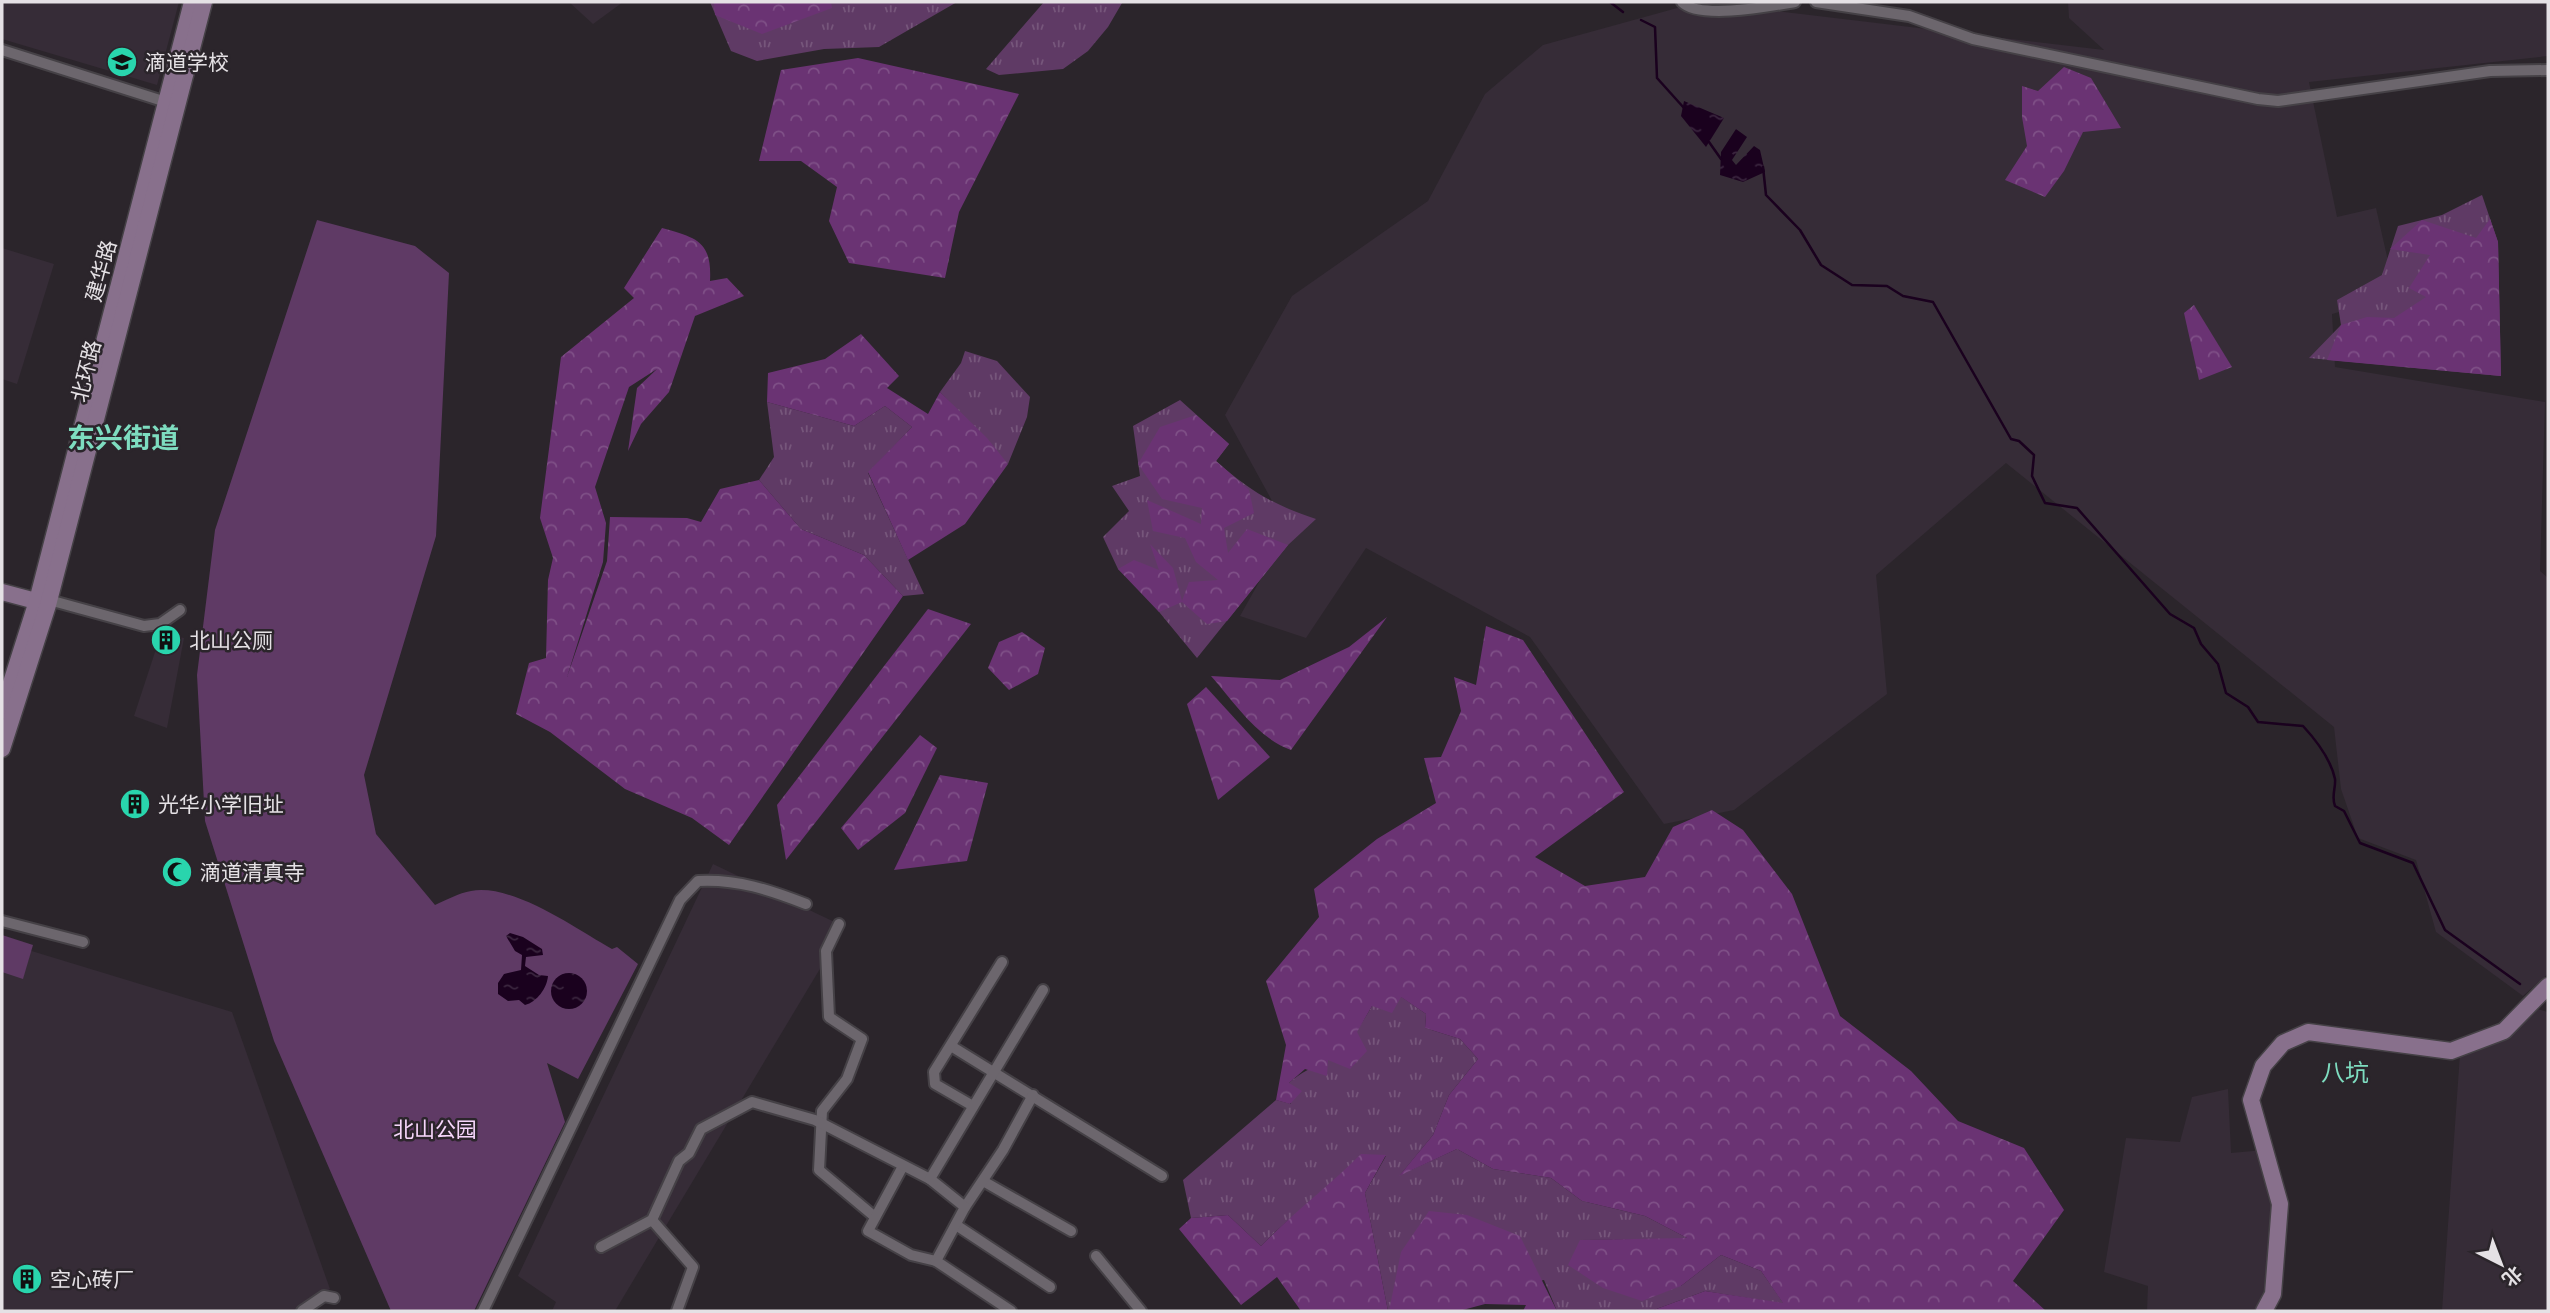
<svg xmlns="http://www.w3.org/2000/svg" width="2550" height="1313" viewBox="0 0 2550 1313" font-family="Figtree,'Noto Sans SC',sans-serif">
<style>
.built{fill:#362c37}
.grass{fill:url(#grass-tufts)}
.forest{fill:url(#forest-crowns)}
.green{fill:#5f3a65}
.water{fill:url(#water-ripples)}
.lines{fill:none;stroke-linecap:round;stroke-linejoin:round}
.stream{stroke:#1a011e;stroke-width:2.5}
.street-casing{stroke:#454146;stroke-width:14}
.secondary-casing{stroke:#454146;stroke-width:19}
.street{stroke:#6c666d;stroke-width:10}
.secondary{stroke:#88708c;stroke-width:16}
.labels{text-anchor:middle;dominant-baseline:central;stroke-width:5;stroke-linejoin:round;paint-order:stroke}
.poi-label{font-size:21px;fill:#e5e1e5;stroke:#2b252b;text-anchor:start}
.street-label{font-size:21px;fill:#e5e1e5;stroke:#2b252b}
.park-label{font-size:21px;fill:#f6d6fb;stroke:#2b252b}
.quarter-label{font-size:24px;fill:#7eddc0;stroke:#2b252b}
.district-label{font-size:28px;font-weight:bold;fill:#7eddc0;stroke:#2b252b}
</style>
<defs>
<pattern id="grass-tufts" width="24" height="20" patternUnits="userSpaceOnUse" patternTransform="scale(1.75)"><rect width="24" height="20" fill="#5f3a65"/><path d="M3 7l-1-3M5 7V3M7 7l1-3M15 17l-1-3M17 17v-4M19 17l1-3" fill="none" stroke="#76567b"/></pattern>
<pattern id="forest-crowns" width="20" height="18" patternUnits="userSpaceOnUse" patternTransform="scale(1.75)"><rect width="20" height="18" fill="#6a3373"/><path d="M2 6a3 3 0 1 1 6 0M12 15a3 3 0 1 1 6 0" fill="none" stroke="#7f5087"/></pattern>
<pattern id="water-ripples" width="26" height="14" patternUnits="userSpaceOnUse" patternTransform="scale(1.75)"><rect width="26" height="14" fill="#1a011e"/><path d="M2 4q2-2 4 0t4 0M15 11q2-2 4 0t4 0" fill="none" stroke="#3b263f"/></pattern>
</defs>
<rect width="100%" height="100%" fill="#2b252b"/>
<g class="built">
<path d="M 2,2 L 179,2 L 157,85 L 2,39 Z"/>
<path d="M 569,2 L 623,2 L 593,24 Z"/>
<path d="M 1699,2 L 2104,50 L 2069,18 L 2068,2 L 2548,2 L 2548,56 L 2309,82 L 2337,217 L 2376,208 L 2396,296 L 2332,314 L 2335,367 L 2545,402 L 2540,571 L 2548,578 L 2548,974 L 2523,996 L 2436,932 L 2416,860 L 2358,838 L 2341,789 L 2334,727 L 2006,463 L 1876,575 L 1887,694 L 1734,810 L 1664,824 L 1530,637 L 1366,548 L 1306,638 L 1240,616 L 1288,530 L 1225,415 L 1292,296 L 1428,201 L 1485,94 L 1543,45 Z"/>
<path d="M 2,248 L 54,264 L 17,384 L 2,379 Z"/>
<path d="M 175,636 L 184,638 L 167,728 L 134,716 L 156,649 L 170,653 Z"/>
<path d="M 713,864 L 845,927 L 615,1311 L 552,1311 L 556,1302 L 518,1276 Z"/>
<path d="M 2,942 L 232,1012 L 330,1289 L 300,1311 L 2,1311 Z"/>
<path d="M 2537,1009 L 2548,1012 L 2548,1311 L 2442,1311 L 2460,1054 Z"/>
<path d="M 2228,1089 L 2231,1153 L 2264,1150 L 2279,1216 L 2262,1311 L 2147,1311 L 2148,1286 L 2104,1272 L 2126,1138 L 2180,1142 L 2192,1097 Z"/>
</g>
<g class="grass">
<path d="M 710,2 L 957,2 L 879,47 L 824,49 L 757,61 L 731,51 Z"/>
<path d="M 1044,2 L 1140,2 L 1122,3 L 1108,27 L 1088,51 L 1063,69 L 999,75 L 986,69 Z"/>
<path d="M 2482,195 L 2498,242 L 2501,376 L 2309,358 L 2341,325 L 2337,300 L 2382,275 L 2398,226 L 2442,215 Z"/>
<path d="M 965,351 L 997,361 L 1030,397 L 1027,417 L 1008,464 L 940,392 L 961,363 Z"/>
<path d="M 1180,400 L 1229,444 L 1216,461 C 1250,491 1273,505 1316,519 L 1288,545 L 1197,658 L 1141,590 L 1118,569 L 1103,537 L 1129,511 L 1112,486 L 1140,476 L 1133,426 Z"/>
<path d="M 767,402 L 854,426 L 885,406 L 912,427 L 868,473 L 924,594 L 903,596 L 864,555 L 801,529 L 759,480 L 774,457 Z"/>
<path d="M 1400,996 L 1426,1014 L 1425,1028 L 1460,1039 L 1478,1059 L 1449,1095 L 1433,1135 L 1400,1175 L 1457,1149 L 1493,1169 L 1551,1178 L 1582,1201 L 1645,1216 L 1689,1239 L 1580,1240 L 1681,1286 L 1721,1255 L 1761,1271 L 1784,1304 L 1705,1291 L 1651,1311 L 1557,1311 L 1544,1280 L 1388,1311 L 1365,1193 L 1386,1156 C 1339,1182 1298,1207 1261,1246 L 1228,1215 L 1191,1218 L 1183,1180 L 1276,1100 L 1291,1104 L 1289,1083 C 1301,1072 1312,1068 1326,1060 C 1347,1049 1361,1025 1372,1006 Z"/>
</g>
<g class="forest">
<path d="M 714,2 L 831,2 L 832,8 L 762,34 L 715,15 Z"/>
<path d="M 858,58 L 1019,94 L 959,212 L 945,278 L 849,263 L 829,221 L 837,187 L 801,161 L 759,161 L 781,70 Z"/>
<path d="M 2064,67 L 2091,78 L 2121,128 L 2083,132 L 2064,171 L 2045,197 L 2005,180 L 2027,146 L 2022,117 L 2022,86 L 2038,91 Z"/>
<path d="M 2490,219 L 2498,242 L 2501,376 L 2327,360 L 2341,325 L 2367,317 L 2394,318 L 2426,297 L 2409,288 L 2430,255 L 2390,249 L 2422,220 L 2476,238 Z"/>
<path d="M 662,228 C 697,238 712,241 710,281 L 727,278 L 744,296 L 695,316 L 669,392 L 641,424 L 628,451 L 637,388 L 657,369 L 629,387 L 595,487 L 606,523 L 603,562 L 567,677 L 607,561 L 610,517 L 687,518 L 701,522 L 720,489 L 759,480 L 801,529 L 864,555 L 903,596 L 729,845 L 692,818 L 625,789 L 550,732 L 516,714 L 529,663 L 546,658 L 548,580 L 553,558 L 540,518 L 561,357 L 634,298 L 624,288 Z"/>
<path d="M 2194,305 L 2232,367 L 2199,380 L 2184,313 Z"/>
<path d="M 861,334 L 899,376 L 887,388 L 928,414 L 940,392 L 987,438 L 1008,464 L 965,524 L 908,560 L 868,472 L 912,427 L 885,406 L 854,426 L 767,402 L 768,373 L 825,359 Z"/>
<path d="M 1196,415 L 1229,444 L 1216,461 L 1249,490 L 1254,513 L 1224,528 L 1228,553 L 1247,529 L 1288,545 L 1227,621 L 1207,624 L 1182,602 L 1159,612 L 1118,569 L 1134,560 L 1159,570 L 1150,544 L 1173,568 L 1182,601 L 1189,582 L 1218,580 L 1196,562 L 1185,538 L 1153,531 L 1147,500 L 1201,524 L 1202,508 L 1162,499 L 1138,464 L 1160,427 Z"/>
<path d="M 928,609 L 971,624 L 786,860 L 777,805 Z"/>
<path d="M 1387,617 L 1291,750 C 1257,738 1235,703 1211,676 L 1280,680 L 1349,647 Z"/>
<path d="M 1486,626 L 1523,640 L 1624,792 L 1535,857 L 1585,886 L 1645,877 L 1673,827 L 1712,810 L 1743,830 L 1792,894 L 1840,1016 L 1911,1071 L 1958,1121 L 2024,1148 L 2064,1210 L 2013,1281 L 2046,1311 L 1651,1311 L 1705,1291 L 1783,1303 L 1761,1271 L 1721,1255 L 1681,1286 L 1642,1301 L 1603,1288 L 1568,1265 L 1580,1240 L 1687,1238 L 1645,1216 L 1582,1201 L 1551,1178 L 1493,1169 L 1457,1149 L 1399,1176 L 1433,1135 L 1449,1095 L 1478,1059 L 1460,1039 L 1425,1028 L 1426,1014 L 1401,997 L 1392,1013 L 1372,1006 L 1357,1032 L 1367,1051 L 1350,1069 L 1328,1060 L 1327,1076 L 1305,1069 L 1289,1083 L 1302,1091 L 1290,1104 L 1276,1100 L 1286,1045 L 1266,981 L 1319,917 L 1314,889 L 1377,839 L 1436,803 L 1424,758 L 1441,757 L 1461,711 L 1454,677 L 1476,685 Z"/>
<path d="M 1022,632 L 1045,648 L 1038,674 L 1009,690 L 988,668 L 999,642 Z"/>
<path d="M 1206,687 L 1270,757 L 1218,800 L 1187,704 Z"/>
<path d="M 920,735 L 937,748 L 905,813 L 858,850 L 841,828 Z"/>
<path d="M 940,775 L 988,783 L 967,861 L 894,870 Z"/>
<path d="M 1361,1154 L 1386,1155 L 1365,1193 L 1388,1311 L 1301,1311 L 1277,1277 L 1241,1305 L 1179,1229 L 1191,1218 L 1228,1215 L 1261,1246 C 1293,1213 1329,1186 1361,1154 Z"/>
<path d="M 1429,1211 L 1467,1215 L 1520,1236 L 1557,1311 L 1523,1311 L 1526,1305 L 1485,1304 L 1459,1311 L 1389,1311 L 1401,1252 Z"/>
</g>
<g class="green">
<path d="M 317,220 L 415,246 L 449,273 L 436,536 L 364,775 L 376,834 L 435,905 C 446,900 459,893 471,891 C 513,883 576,929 612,949 L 617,947 L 638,964 L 578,1079 L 547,1063 L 565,1122 L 474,1311 L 391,1311 L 274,1041 L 205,821 L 197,675 L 215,530 Z"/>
<path d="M 2,935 L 33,945 L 23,979 L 2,972 Z"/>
</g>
<g class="water">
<path d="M 1684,101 L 1724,118 L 1706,147 L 1681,116 Z"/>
<path d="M 1736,129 L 1747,137 L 1732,160 L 1736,165 L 1754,146 L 1760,150 L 1765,172 L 1743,182 L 1720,175 L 1721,152 Z"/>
<path d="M 510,933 L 523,937 L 542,949 L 543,955 L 526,957 L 525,966 L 539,975 L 548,976 C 547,988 537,1002 525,1005 L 519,1000 L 508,1001 L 498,994 L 498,983 L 504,974 L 521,970 L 522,955 L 515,951 L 506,936 Z"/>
<circle cx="569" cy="991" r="18"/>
</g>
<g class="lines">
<g class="stream">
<path d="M 1610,2 L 1623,12"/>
<path d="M 1641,20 L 1655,27 L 1657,78 L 1684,108"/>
<path d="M 1709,142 L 1721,159"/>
<path d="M 1763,167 L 1766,195 L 1800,230 L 1821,265 L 1852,285 L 1887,286 L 1903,296 L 1933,302 L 2011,439 L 2019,441 L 2034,455 L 2032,476 L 2045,503 L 2077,508 L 2170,614 L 2194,628 L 2201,644 L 2218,664 L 2226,693 L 2248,707 L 2258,722 L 2303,726 C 2315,739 2331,760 2335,779 C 2336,788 2331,796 2335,806 L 2344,811 L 2360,843 L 2413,863 L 2445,930 L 2520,984"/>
</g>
<g class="street-casing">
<g id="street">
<path d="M 1682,2 C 1699,20 1771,6 1795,2"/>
<path d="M 1816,2 L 1909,16 L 1973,39 L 2258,99 L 2278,101 L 2490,71 L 2548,70"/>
<path d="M 2,50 L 166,102"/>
<path d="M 49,600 L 144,626 L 160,624 L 180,610"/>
<path d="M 2,921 L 83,942"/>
<path d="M 839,924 L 826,951 L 829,1017 L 862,1039 L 847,1079 L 822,1111 L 819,1170 L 875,1217"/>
<path d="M 951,1046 L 1162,1176"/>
<path d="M 973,1106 L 935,1084 L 934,1072 L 1002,962"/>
<path d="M 903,1166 L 868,1231 L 911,1255 L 936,1261"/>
<path d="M 983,1181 L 1071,1231"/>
<path d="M 965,1207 L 1003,1150 L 1033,1095"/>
<path d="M 652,1220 L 693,1267 L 677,1311"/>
<path d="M 956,1225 L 1050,1287"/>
<path d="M 601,1247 L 652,1220 L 679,1161 L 689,1153 L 701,1129 L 752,1102 L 815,1120 L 930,1179"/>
<path d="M 1096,1256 L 1141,1311"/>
<path d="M 302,1311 L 324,1296 L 334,1298"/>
<path d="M 483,1311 L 680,900 L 698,881 C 738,879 770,890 806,904"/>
<path d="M 1011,1311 L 936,1261 L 965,1207 L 930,1179 L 1043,990"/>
</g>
</g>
<g class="secondary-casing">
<g id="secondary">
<path d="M 2,592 L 47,604"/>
<path d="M 2,711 L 37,601 L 192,2"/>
<path d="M 2,749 L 48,605 L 204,2"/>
<path d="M 2264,1311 L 2273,1294 L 2280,1204 L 2251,1100 L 2263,1066 L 2283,1043 L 2308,1032 L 2451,1051 L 2504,1031 L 2548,986"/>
</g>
</g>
<use href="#street" class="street"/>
<use href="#secondary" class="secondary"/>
</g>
<defs>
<g id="school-disc" transform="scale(1.575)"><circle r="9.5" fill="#29d5ad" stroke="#2b252b"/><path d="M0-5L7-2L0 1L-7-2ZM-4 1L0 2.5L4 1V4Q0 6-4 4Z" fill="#111"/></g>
<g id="building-disc" transform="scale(1.575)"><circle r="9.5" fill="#29d5ad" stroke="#2b252b"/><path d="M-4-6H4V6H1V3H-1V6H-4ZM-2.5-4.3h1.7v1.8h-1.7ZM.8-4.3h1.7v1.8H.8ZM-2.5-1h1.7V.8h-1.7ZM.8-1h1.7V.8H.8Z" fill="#111"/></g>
<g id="mosque-disc" transform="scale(1.575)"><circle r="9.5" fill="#29d5ad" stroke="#2b252b"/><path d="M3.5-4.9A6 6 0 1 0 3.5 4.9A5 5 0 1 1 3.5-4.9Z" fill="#111"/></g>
</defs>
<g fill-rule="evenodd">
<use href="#school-disc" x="122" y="62"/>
<use href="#building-disc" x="166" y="640"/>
<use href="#building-disc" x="135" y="804"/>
<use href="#mosque-disc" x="177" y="872"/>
<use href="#building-disc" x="27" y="1279"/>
</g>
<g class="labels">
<g class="poi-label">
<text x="145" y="62">滴道学校</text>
<text x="189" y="640">北山公厕</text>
<text x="158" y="804">光华小学旧址</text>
<text x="200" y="872">滴道清真寺</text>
<text x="50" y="1279">空心砖厂</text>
</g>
<g class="street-label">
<text transform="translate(101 271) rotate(-75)">建华路</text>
<text transform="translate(86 371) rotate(-76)">北环路</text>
</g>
<g class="park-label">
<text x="435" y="1129">北山公园</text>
</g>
<g class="quarter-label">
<text x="2345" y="1072">八坑</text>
</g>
<g class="district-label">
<text x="123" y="438">东兴街道</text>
</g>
</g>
<rect width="2550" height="1313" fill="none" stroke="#e5e1e5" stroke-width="7"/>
<g transform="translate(2501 1264) rotate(138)" stroke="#2b252b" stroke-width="5" paint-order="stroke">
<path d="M0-5L12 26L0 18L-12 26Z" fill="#e5e1e5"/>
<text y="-10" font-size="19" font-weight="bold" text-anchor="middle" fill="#e5e1e5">北</text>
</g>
</svg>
